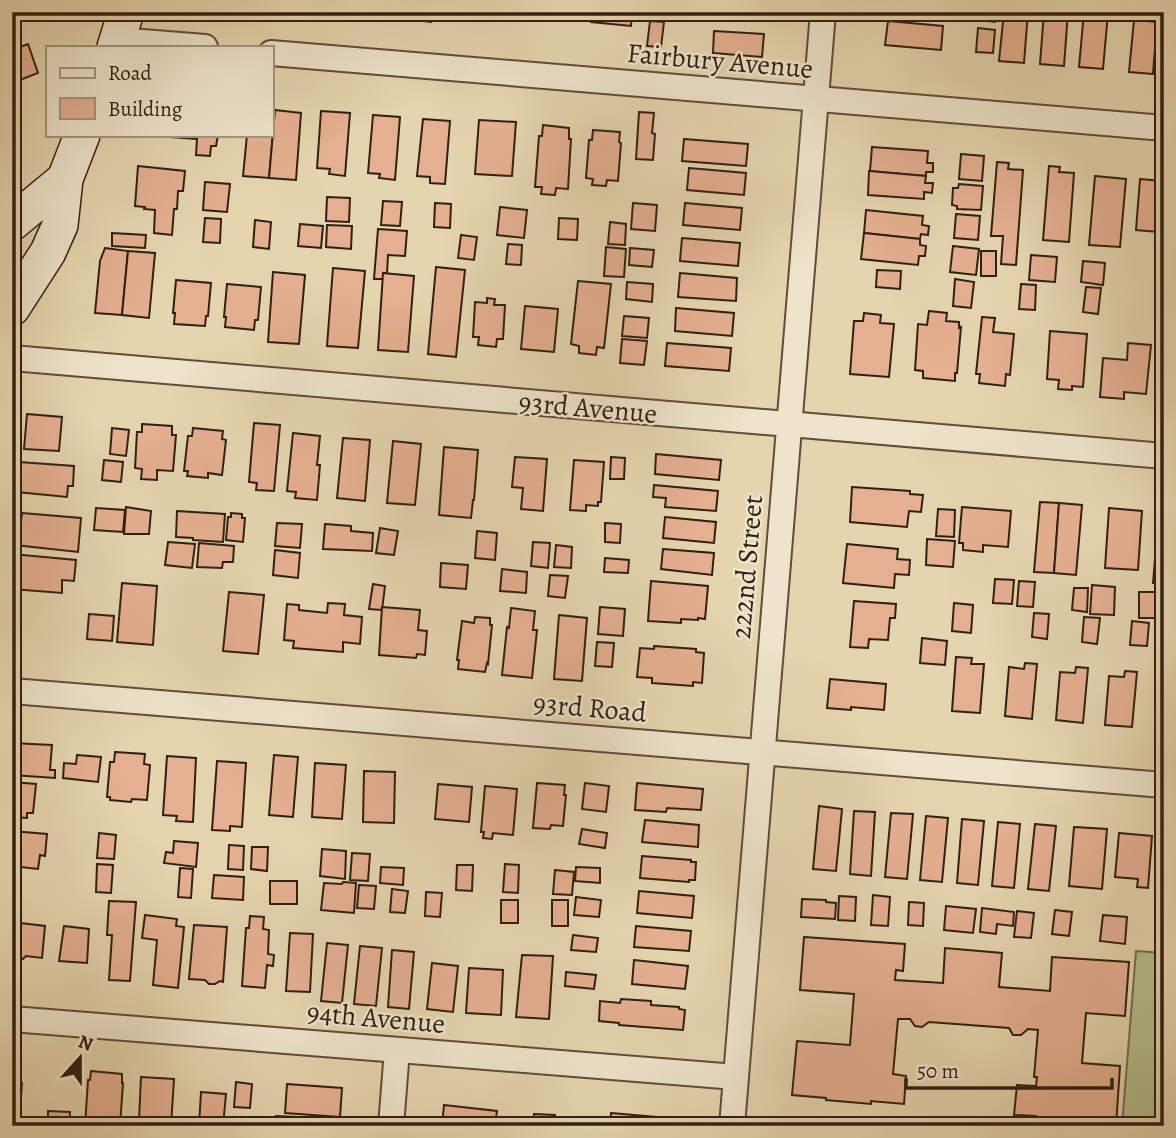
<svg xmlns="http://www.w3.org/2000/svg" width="1176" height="1138" viewBox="0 0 1176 1138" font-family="Alegreya,serif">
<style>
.green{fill:#b4bd8c;stroke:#746e4e;stroke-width:2}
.building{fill:#e5b091;stroke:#331e11;stroke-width:2}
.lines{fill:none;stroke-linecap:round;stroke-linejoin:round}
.street-casing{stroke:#604c38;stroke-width:28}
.secondary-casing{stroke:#331e11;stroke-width:38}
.street{stroke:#eee4cb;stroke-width:24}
.secondary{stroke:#eee4cb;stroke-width:35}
.labels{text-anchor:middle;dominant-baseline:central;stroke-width:5;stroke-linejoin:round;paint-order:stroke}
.street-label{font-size:28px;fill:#331e11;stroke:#eee4cb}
</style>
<rect width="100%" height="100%" fill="#e5d5af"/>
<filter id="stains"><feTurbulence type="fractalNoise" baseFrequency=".00286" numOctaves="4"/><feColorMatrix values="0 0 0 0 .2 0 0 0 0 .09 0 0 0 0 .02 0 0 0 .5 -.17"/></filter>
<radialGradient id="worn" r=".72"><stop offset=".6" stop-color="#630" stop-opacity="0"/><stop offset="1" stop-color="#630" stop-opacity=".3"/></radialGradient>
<path class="green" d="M 1136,951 L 1164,953 L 1164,1126 L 1122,1126 Z"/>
<g class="building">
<path d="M 397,12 L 432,12 L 431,22 L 396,18 Z"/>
<path d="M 578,12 L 632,12 L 631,26 L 591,22 L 591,17 L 578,16 Z"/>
<path d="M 972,12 L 996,12 L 995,22 L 971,19 Z"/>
<path d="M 1004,12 L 1028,12 L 1024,63 L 999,61 Z"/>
<path d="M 1044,12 L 1068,12 L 1064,66 L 1040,64 Z"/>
<path d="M 1084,12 L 1108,13 L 1103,69 L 1079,67 Z"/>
<path d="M 1134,20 L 1157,22 L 1153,74 L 1129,72 Z"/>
<path d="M 650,21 L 664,22 L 661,47 L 647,46 Z"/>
<path d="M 888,21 L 943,26 L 941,50 L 885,45 Z"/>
<path d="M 978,28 L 995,30 L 993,53 L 976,52 Z"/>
<path d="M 714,31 L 764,34 L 762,57 L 713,53 Z"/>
<path d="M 28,44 L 38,73 L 12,83 L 12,50 Z"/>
<path d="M 271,110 L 275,110 L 269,178 L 243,176 L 247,135 L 271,135 Z"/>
<path d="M 275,110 L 301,113 L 296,180 L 269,178 Z"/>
<path d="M 321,111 L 350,113 L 345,176 L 329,174 L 330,169 L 317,168 Z"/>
<path d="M 639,112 L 654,113 L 652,133 L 655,134 L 653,160 L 636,159 Z"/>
<path d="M 373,115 L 400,117 L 395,180 L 379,178 L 380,174 L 368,173 Z"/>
<path d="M 423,119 L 450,121 L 445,184 L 430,183 L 430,177 L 417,176 Z"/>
<path d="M 479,120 L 516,122 L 512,176 L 475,174 Z"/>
<path d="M 543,125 L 569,128 L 569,139 L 571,139 L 568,189 L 556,188 L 555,195 L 541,194 L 542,187 L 535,187 L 539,136 L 542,136 Z"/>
<path d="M 593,130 L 620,132 L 619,142 L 621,143 L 618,181 L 607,180 L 606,186 L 592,185 L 593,179 L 586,178 L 589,140 L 592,140 Z"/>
<path d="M 172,135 L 218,135 L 216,146 L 211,146 L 210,156 L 196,155 L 197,139 L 171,137 Z"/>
<path d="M 684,139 L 748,144 L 746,166 L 682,161 Z"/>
<path d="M 872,147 L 928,151 L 927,163 L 933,163 L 933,172 L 926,172 L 926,176 L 870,171 Z"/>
<path d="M 961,154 L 984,156 L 982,181 L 959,179 Z"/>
<path d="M 997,162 L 1009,163 L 1008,169 L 1023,170 L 1016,265 L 1001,264 L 1003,236 L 991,236 Z"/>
<path d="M 138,166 L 185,171 L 183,191 L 178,191 L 177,209 L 174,209 L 172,235 L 154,233 L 155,210 L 144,209 L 145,207 L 135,206 Z"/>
<path d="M 1049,166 L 1060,167 L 1059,172 L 1074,173 L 1069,242 L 1043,240 Z"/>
<path d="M 689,168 L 746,173 L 744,195 L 687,190 Z"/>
<path d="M 869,171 L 926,176 L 925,183 L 933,183 L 932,193 L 924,192 L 924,199 L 868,195 Z"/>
<path d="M 1095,176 L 1126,179 L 1120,247 L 1089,245 Z"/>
<path d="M 1140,179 L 1162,181 L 1158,232 L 1136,230 Z"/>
<path d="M 205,182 L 230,184 L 227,212 L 203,210 Z"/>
<path d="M 959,184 L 983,186 L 981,210 L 957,209 L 957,206 L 952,205 L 953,188 L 958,188 Z"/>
<path d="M 327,197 L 350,198 L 349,222 L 326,221 Z"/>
<path d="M 383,201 L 402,202 L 400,226 L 381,225 Z"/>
<path d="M 435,203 L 451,204 L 450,228 L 434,227 Z"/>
<path d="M 633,203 L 657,205 L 655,231 L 631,229 Z"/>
<path d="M 685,203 L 742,208 L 740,230 L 683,225 Z"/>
<path d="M 500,207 L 527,210 L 524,238 L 497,235 Z"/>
<path d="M 866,210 L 923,216 L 922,225 L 929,226 L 928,235 L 921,234 L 920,239 L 864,233 Z"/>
<path d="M 956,214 L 980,216 L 978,240 L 954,238 Z"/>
<path d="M 205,218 L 221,219 L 220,243 L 203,242 Z"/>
<path d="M 559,218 L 578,219 L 577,240 L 558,239 Z"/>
<path d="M 255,220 L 271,222 L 269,249 L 253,247 Z"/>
<path d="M 610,222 L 626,224 L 625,245 L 608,244 Z"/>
<path d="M 300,224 L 323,226 L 321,248 L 298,246 Z"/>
<path d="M 327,225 L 352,226 L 351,249 L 326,247 Z"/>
<path d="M 378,229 L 407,231 L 405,256 L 388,255 L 387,274 L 383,273 L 383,279 L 374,279 Z"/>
<path d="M 112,233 L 146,235 L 145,248 L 112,246 Z"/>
<path d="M 864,233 L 920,239 L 920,245 L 926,246 L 925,256 L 919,256 L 918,265 L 861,259 Z"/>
<path d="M 461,235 L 477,237 L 474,260 L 458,258 Z"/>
<path d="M 682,238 L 740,243 L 738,266 L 680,261 Z"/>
<path d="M 508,244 L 522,245 L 521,265 L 506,264 Z"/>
<path d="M 953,246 L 979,249 L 976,275 L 950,272 Z"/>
<path d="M 606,247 L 626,249 L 624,277 L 604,276 Z"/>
<path d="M 105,248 L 128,251 L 122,315 L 95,313 L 100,261 Z"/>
<path d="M 630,248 L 654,250 L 652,267 L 629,265 Z"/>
<path d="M 128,251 L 155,253 L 149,318 L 122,315 Z"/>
<rect x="981" y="251" width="15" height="25"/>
<path d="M 1031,255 L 1057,257 L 1055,282 L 1029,280 Z"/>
<path d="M 1083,261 L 1105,263 L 1103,285 L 1081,282 Z"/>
<path d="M 436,267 L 465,270 L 456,357 L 428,354 Z"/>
<path d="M 333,268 L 365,271 L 358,348 L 327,346 Z"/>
<path d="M 877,270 L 901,271 L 900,289 L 876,287 Z"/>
<path d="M 273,272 L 305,275 L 299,344 L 268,342 Z"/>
<path d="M 383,273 L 414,276 L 408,352 L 378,350 Z"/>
<path d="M 680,273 L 737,278 L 736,301 L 678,297 Z"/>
<path d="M 955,279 L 974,282 L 971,308 L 953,306 Z"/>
<path d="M 176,280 L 211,283 L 208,316 L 206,316 L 205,326 L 174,324 L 175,313 L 173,313 Z"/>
<path d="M 578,281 L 611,284 L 604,348 L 597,347 L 596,355 L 579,353 L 579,346 L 571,344 Z"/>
<path d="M 627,282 L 653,284 L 652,302 L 626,299 Z"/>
<path d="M 227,284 L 261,287 L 258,320 L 255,320 L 254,330 L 225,327 L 226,317 L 224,317 Z"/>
<path d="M 1021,284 L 1036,285 L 1035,310 L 1019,309 Z"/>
<path d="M 1086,287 L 1101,288 L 1098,314 L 1083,312 Z"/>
<path d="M 487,298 L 495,299 L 494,305 L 505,305 L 503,339 L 497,339 L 496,347 L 478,345 L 479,337 L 473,337 L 475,302 L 487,303 Z"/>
<path d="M 525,306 L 558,309 L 554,352 L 521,349 Z"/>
<path d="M 676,308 L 734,313 L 732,336 L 675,331 Z"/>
<path d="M 929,311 L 947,313 L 946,321 L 959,322 L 959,328 L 961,327 L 957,373 L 955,373 L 955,381 L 923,378 L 923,371 L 915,370 L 918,324 L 927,325 Z"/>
<path d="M 864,313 L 881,315 L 880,323 L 894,324 L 889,377 L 850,374 L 854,321 L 863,321 Z"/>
<path d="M 624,316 L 649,318 L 647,338 L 622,336 Z"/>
<path d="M 982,317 L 995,318 L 993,332 L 1014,334 L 1010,375 L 1006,374 L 1005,386 L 979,383 L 980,374 L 976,374 Z"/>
<path d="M 1050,331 L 1087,334 L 1083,387 L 1072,386 L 1072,390 L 1058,389 L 1059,380 L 1047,379 Z"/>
<path d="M 622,339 L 647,341 L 644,365 L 620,363 Z"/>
<path d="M 667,343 L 731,348 L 729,371 L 665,366 Z"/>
<path d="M 1128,343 L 1151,345 L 1146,394 L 1124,392 L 1124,399 L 1100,397 L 1103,358 L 1127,360 Z"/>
<path d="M 27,414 L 62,417 L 59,451 L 24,449 Z"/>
<path d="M 254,423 L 280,425 L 274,491 L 256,490 L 257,483 L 249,482 Z"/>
<path d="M 142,424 L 172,426 L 172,435 L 176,435 L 173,471 L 157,470 L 157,480 L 141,479 L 142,469 L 135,468 L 137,432 L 142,432 Z"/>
<path d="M 112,428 L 129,430 L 126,456 L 110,454 Z"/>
<path d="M 193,428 L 223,431 L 222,439 L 226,440 L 222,475 L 208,473 L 208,478 L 187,476 L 188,471 L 184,471 L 188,436 L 192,436 Z"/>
<path d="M 293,433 L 320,436 L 317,465 L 320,465 L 317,500 L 295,498 L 296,492 L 287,491 Z"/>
<path d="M 343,438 L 370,440 L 365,501 L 337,498 Z"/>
<path d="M 393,441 L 421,444 L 415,505 L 387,503 Z"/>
<path d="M 444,447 L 478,450 L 474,500 L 473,500 L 471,518 L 439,515 Z"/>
<path d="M 656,454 L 721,460 L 719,480 L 655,474 Z"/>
<path d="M 515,457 L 547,459 L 543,511 L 521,509 L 523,488 L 512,487 Z"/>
<path d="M 611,457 L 625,458 L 624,479 L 610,479 Z"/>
<path d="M 104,460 L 123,462 L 121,482 L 102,480 Z"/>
<path d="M 574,460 L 604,462 L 601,502 L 598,502 L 598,506 L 586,505 L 586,511 L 570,510 Z"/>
<path d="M 19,462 L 74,466 L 73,486 L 68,486 L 67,497 L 17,492 Z"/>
<path d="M 654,485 L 718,491 L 716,511 L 665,507 L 666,498 L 653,497 Z"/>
<path d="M 852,487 L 910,491 L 910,494 L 923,495 L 921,512 L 909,511 L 907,527 L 850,522 Z"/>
<path d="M 1040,502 L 1059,503 L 1054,573 L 1034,572 Z"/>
<path d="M 1059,503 L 1082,505 L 1076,575 L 1054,573 Z"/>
<path d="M 126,507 L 151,511 L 149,534 L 124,534 Z"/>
<path d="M 962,507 L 1011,511 L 1008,547 L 983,545 L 983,552 L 963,550 L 963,543 L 959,543 Z"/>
<path d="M 96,508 L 125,510 L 123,532 L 94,530 Z"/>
<path d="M 1109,508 L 1142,511 L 1138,570 L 1105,568 Z"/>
<path d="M 938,509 L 955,510 L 954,537 L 936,536 Z"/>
<path d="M 177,511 L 225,514 L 223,542 L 193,540 L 193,538 L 176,537 Z"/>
<path d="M 22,513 L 81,518 L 78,552 L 15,545 L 17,530 L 20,530 Z"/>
<path d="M 231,513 L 242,514 L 242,518 L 245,518 L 243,542 L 226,540 L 228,517 L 231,517 Z"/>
<path d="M 665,517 L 716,522 L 714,543 L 663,538 Z"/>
<path d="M 277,523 L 302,524 L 300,548 L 275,546 Z"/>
<path d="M 605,523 L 621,524 L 620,543 L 605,542 Z"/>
<path d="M 325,524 L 351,526 L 351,531 L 373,533 L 372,551 L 323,549 Z"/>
<path d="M 1158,524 L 1164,524 L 1164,583 L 1153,583 Z"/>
<path d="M 380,528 L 398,531 L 394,555 L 376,553 Z"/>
<path d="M 477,531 L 497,533 L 495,560 L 475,558 Z"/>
<path d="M 927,539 L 955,541 L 953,567 L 926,565 Z"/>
<path d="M 168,542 L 195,544 L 192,568 L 165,565 Z"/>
<path d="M 533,542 L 550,543 L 548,568 L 531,566 Z"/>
<path d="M 199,543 L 234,546 L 233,562 L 223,562 L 222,568 L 197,567 Z"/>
<path d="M 847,544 L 898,549 L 897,559 L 910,560 L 909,575 L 895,574 L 894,588 L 843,583 Z"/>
<path d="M 556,545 L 572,547 L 571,568 L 554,567 Z"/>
<path d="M 663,549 L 714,553 L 712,575 L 661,569 Z"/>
<path d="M 275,550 L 300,553 L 298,578 L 273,575 Z"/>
<path d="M 12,554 L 76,560 L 74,581 L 62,580 L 62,593 L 12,589 Z"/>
<path d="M 605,558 L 629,560 L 628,573 L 604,572 Z"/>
<path d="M 441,563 L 468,565 L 466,589 L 440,587 Z"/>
<path d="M 502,569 L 527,572 L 526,593 L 500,591 Z"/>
<path d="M 550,575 L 568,576 L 565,598 L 548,596 Z"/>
<path d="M 995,579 L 1014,580 L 1012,604 L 993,603 Z"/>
<path d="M 651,581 L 708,586 L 705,619 L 698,618 L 698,620 L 681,619 L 681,623 L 648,621 Z"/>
<path d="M 1019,581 L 1035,582 L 1033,607 L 1017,606 Z"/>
<path d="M 122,583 L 157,586 L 153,645 L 117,642 Z"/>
<path d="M 373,584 L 385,586 L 382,610 L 369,609 Z"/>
<path d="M 1092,585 L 1115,587 L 1114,615 L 1090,614 Z"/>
<path d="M 1074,588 L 1088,588 L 1087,612 L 1072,610 Z"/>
<path d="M 229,592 L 264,595 L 258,654 L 223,651 Z"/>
<rect x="1139" y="592" width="19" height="26"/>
<path d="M 854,601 L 896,604 L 895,618 L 890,618 L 888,640 L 869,639 L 868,648 L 850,647 Z"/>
<path d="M 328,603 L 345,604 L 344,615 L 362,617 L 360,644 L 343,642 L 343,652 L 293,648 L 294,641 L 284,640 L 287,604 L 299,605 L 299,610 L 327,613 Z"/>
<path d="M 954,603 L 973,605 L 971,633 L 952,631 Z"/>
<path d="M 382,607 L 420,610 L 418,630 L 427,631 L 425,655 L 417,654 L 416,658 L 379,655 Z"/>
<path d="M 600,607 L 625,609 L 623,636 L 598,634 Z"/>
<path d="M 511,608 L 535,611 L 533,630 L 537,630 L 532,678 L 502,675 L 507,627 L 509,628 Z"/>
<path d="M 1034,613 L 1049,614 L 1047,639 L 1032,637 Z"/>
<path d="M 89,614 L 114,616 L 112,641 L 87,639 Z"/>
<path d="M 559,615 L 587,618 L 582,681 L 554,679 Z"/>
<path d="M 475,617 L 490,618 L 490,625 L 492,625 L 488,664 L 487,663 L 485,672 L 458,669 L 459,660 L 457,660 L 462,621 L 474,623 Z"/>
<path d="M 1084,617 L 1100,618 L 1097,644 L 1082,642 Z"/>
<path d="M 1132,621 L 1149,623 L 1147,646 L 1130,645 Z"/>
<path d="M 922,638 L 947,641 L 945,665 L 920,663 Z"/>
<path d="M 597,642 L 614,643 L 612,667 L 595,666 Z"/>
<path d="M 654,646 L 696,649 L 696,652 L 704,653 L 702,683 L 693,682 L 693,686 L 652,683 L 652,678 L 637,677 L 640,648 L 654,649 Z"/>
<path d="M 956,657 L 972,658 L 971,664 L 984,664 L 980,713 L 952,711 Z"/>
<path d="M 1025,663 L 1037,664 L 1032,719 L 1005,716 L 1009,667 L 1024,669 Z"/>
<path d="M 1076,667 L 1088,668 L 1083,723 L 1056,720 L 1060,672 L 1075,673 Z"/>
<path d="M 1125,671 L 1137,672 L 1132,727 L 1105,725 L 1109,676 L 1124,677 Z"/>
<path d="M 830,679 L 886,684 L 884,710 L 851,707 L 851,710 L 827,708 Z"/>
<path d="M 1160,680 L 1164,680 L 1164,729 L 1157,728 Z"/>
<path d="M 12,743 L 52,745 L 50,770 L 55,770 L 55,778 L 12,775 Z"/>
<path d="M 115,752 L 145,754 L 144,764 L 150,765 L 147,800 L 132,799 L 131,802 L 110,800 L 110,797 L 107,797 L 110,762 L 114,762 Z"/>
<path d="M 77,755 L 101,757 L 98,782 L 63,778 L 64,763 L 76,764 Z"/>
<path d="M 274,755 L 298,757 L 293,817 L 269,815 Z"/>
<path d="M 167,756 L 196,758 L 193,822 L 176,821 L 177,816 L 163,815 Z"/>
<path d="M 217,761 L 246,763 L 242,827 L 230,826 L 230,831 L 212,830 Z"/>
<path d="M 315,763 L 346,765 L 342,819 L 312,817 Z"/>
<path d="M 364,771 L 395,772 L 394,823 L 363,822 Z"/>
<path d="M 12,782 L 36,784 L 33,813 L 27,813 L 27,818 L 12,817 Z"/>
<path d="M 537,783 L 565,785 L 564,795 L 566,795 L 563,826 L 551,825 L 550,829 L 533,828 Z"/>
<path d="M 585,783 L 609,786 L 606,812 L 582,809 Z"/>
<path d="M 637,783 L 703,789 L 701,810 L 667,808 L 666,812 L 635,810 Z"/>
<path d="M 438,784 L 472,787 L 469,822 L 435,819 Z"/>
<path d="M 485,786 L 517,789 L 513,835 L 493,833 L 492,839 L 483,838 L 484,832 L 481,832 Z"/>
<path d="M 819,806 L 842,809 L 836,871 L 813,869 Z"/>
<path d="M 854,811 L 875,812 L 871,876 L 850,874 Z"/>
<path d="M 891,813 L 913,814 L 907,879 L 885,877 Z"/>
<path d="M 926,816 L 948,818 L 942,882 L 920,880 Z"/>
<path d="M 962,819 L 984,821 L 978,885 L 957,883 Z"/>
<path d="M 645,820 L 699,825 L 698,847 L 642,842 Z"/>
<path d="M 998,822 L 1020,824 L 1014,888 L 992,886 Z"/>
<path d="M 1035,824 L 1056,826 L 1049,891 L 1028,889 Z"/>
<path d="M 1074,827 L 1107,829 L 1102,889 L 1069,886 Z"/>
<path d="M 582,829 L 607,833 L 605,848 L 579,844 Z"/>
<path d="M 12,831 L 47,834 L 45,856 L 40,855 L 38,869 L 12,866 Z"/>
<path d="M 99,833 L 116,835 L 114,859 L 97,858 Z"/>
<path d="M 1119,833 L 1152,836 L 1148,888 L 1137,887 L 1138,879 L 1115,877 Z"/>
<path d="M 174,841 L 198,843 L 196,867 L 164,863 L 166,852 L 173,853 Z"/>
<path d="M 229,845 L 244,846 L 243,870 L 228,869 Z"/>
<path d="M 252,847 L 268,847 L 267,871 L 251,869 Z"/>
<path d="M 1164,847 L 1164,905 L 1159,904 Z"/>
<path d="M 322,849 L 346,851 L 345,879 L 320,876 Z"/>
<path d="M 352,853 L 370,854 L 368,881 L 350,880 Z"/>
<path d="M 642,856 L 691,860 L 691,862 L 696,862 L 695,880 L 689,880 L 689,882 L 640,878 Z"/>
<path d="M 97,864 L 113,865 L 111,893 L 96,892 Z"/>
<path d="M 505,864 L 519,865 L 518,893 L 503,892 Z"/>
<path d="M 457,865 L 473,865 L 472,891 L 456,890 Z"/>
<path d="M 381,867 L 404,868 L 403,885 L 380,883 Z"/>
<path d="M 576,867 L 600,868 L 600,883 L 575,881 Z"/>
<path d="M 180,868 L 193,869 L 191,898 L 178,897 Z"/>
<path d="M 555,870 L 574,872 L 572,895 L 553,894 Z"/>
<path d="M 214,875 L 244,877 L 243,900 L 212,898 Z"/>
<rect x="270" y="881" width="27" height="23"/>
<path d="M 343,882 L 356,883 L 354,913 L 321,910 L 324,883 L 342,884 Z"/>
<path d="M 359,885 L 376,886 L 374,909 L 357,908 Z"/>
<path d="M 392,889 L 408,891 L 405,913 L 390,912 Z"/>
<path d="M 639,891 L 694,896 L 692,918 L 637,913 Z"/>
<path d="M 426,892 L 442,893 L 440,917 L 425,916 Z"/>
<path d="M 873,895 L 890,897 L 888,926 L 871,925 Z"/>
<path d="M 839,896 L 856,897 L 855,921 L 838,920 Z"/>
<path d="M 576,897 L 601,900 L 599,917 L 574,915 Z"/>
<path d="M 802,899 L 826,900 L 826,902 L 836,903 L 835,919 L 801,917 Z"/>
<rect x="501" y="900" width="17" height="23"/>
<rect x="552" y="900" width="16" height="26"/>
<path d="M 109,901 L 136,902 L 130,981 L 109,980 L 112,935 L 107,935 Z"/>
<path d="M 909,902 L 924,903 L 923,926 L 908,925 Z"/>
<path d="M 946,906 L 976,909 L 973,933 L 944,930 Z"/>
<path d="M 982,908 L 1014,912 L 1013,926 L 997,924 L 996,934 L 980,932 Z"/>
<path d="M 1055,910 L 1072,912 L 1069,936 L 1052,934 Z"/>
<path d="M 1017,911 L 1034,913 L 1031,938 L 1014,937 Z"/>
<path d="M 145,915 L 177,919 L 176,926 L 184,927 L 178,988 L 153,985 L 157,940 L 142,938 Z"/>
<path d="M 1103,915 L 1127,917 L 1125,944 L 1100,941 Z"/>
<path d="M 250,916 L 264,917 L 263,929 L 269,930 L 268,954 L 274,955 L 273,966 L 267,965 L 265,988 L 242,986 L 246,928 L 249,928 Z"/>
<path d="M 12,922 L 45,926 L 42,958 L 26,956 L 23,959 L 12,957 Z"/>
<path d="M 194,925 L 227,927 L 223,982 L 220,981 L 215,984 L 209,984 L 205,980 L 189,979 Z"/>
<path d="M 64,926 L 89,929 L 87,963 L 59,961 Z"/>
<path d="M 636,926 L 691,931 L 689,951 L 634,947 Z"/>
<path d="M 290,933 L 313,934 L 310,992 L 286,991 Z"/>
<path d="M 573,935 L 598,938 L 596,952 L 571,950 Z"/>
<path d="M 804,937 L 905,944 L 903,971 L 896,970 L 895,980 L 943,983 L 945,948 L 1002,953 L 999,987 L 1050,991 L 1052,957 L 1129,962 L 1125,1016 L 1086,1013 L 1082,1063 L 1120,1066 L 1116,1126 L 1035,1126 L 1036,1116 L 1014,1115 L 1017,1085 L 1036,1086 L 1037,1077 L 1034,1077 L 1038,1030 L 1028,1029 L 1021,1035 L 1013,1035 L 1009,1028 L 929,1022 L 922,1027 L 915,1026 L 910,1019 L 898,1019 L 893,1074 L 906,1076 L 904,1104 L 871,1101 L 871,1104 L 826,1100 L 826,1098 L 792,1095 L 797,1041 L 850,1045 L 854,994 L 800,990 Z"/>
<path d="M 327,943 L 348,945 L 342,1003 L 321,1001 Z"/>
<path d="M 360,946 L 382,948 L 376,1006 L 354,1004 Z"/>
<path d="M 392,950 L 414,952 L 409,1009 L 388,1007 Z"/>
<path d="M 522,955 L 553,956 L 549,1019 L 516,1017 Z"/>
<path d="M 634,960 L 688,966 L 685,989 L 632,984 Z"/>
<path d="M 432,963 L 458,966 L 453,1012 L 427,1009 Z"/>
<path d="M 469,968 L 503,970 L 501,1015 L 466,1013 Z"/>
<path d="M 566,972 L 596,975 L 594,989 L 565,986 Z"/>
<path d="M 621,999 L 651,1001 L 651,1005 L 679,1007 L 679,1009 L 685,1010 L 683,1030 L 619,1025 L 619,1023 L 599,1021 L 600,1001 L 620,1003 Z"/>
<path d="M 91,1071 L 122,1074 L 122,1083 L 123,1083 L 120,1126 L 85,1126 L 88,1080 L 90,1080 Z"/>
<path d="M 141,1077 L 174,1079 L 171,1126 L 154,1126 L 154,1120 L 139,1120 Z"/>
<path d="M 12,1082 L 22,1083 L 20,1110 L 12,1110 Z"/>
<path d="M 236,1082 L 252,1084 L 250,1108 L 234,1107 Z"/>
<path d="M 287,1084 L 342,1088 L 340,1117 L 285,1113 Z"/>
<path d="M 201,1092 L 226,1094 L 223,1126 L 199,1126 Z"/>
<path d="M 444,1105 L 497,1111 L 495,1126 L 442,1126 Z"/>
<path d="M 48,1111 L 70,1112 L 70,1126 L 48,1126 Z"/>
<path d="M 611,1113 L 669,1118 L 676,1119 L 675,1126 L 610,1126 Z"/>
<path d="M 534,1114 L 555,1115 L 554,1126 L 533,1126 Z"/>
<path d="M 276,1116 L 338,1119 L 338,1126 L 275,1126 Z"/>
</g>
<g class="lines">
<g class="street-casing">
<g id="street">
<path d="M 118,40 L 205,47"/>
<path d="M 271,53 L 1164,128"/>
<path d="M 12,358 L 1164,456"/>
<path d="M 12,691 L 1164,785"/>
<path d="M 12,1019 L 736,1077"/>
<path d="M 391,1126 L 397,1050"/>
<path d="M 732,1126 L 823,12"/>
</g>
</g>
<g class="secondary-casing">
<g id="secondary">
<path d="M 115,47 L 126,12"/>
<path d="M 12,223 L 65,179"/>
<path d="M 12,308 L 48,252 L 60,225 L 65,179 L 82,135"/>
</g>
</g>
<use href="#street" class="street"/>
<use href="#secondary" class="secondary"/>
</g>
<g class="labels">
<g class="street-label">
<text transform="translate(720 61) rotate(5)">Fairbury Avenue</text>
<text transform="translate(588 408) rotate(5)">93rd Avenue</text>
<text transform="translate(747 567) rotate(-85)">222nd Street</text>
<text transform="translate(590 708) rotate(5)">93rd Road</text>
<text transform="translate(376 1018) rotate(5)">94th Avenue</text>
</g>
</g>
<rect width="1176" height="1138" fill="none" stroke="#e5d5af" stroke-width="42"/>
<rect x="14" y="14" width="1148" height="1110" fill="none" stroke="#331e11" stroke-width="3.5"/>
<rect x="21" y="21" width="1134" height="1096" fill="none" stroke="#331e11" stroke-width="2"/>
<rect x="46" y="46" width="228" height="91" fill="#eee4cb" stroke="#a39581" stroke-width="2"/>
<rect x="60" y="68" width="35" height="10" fill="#eee4cb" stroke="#a39581" stroke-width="2"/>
<text x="108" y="80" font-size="21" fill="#331e11">Road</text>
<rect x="60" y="98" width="35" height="21" fill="#e5b091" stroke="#a39581" stroke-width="2"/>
<text x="108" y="116" font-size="21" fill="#331e11">Building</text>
<g transform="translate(80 1058) rotate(21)" stroke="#eee4cb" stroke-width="5" paint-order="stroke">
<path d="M0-5L12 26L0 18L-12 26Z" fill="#331e11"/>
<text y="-10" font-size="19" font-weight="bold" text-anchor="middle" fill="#331e11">N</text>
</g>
<path d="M906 1078v10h206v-10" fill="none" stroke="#331e11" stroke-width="3.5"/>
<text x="917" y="1078" font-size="21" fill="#331e11" stroke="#eee4cb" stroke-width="5" paint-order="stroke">50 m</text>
<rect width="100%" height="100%" filter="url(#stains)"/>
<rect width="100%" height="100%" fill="url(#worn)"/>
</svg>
